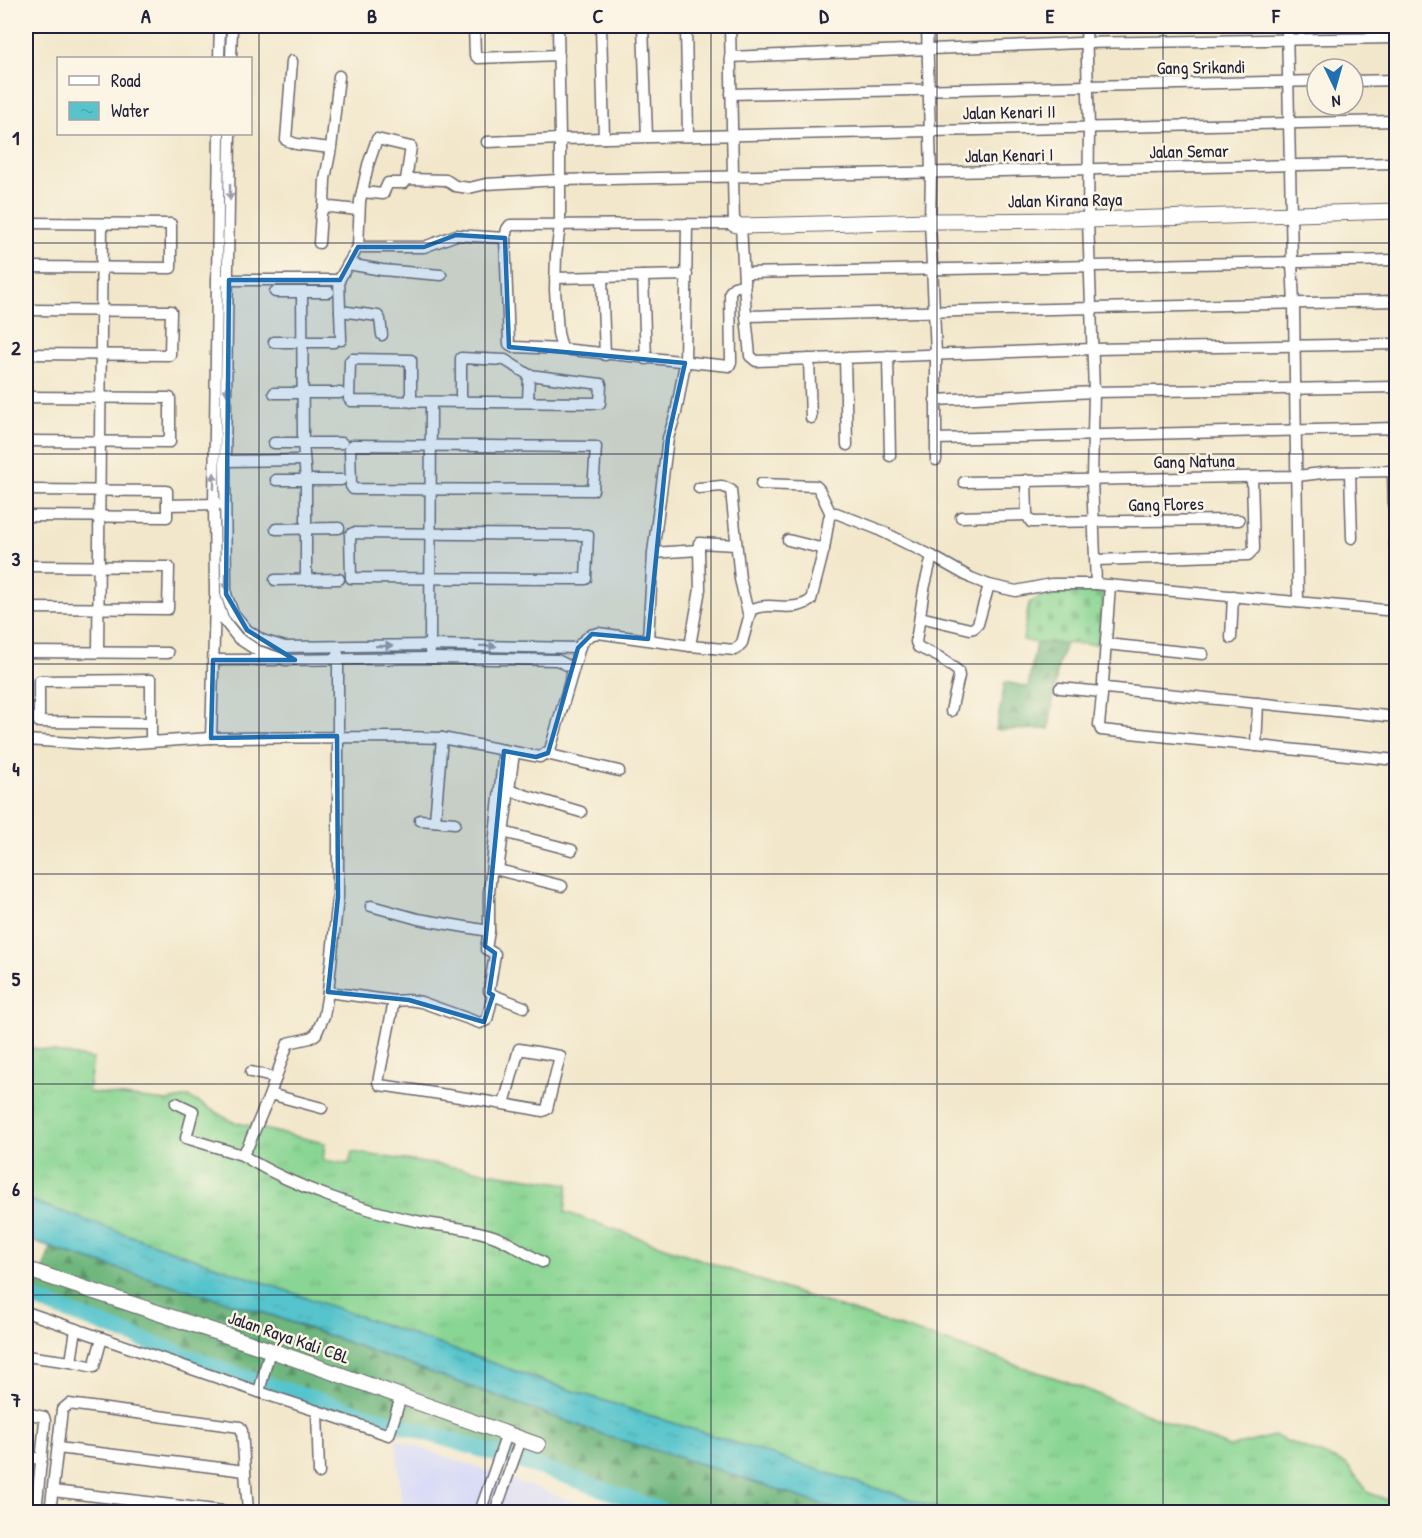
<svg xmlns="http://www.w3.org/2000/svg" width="1422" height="1538" viewBox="0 0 1422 1538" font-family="'Patrick Hand',sans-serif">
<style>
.built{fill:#d4d8f9}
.grass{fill:url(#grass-tufts);stroke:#567c67;stroke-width:1.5}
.forest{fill:url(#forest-firs);stroke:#486c5c;stroke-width:1.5}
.cemetery{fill:url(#cemetery-stones);stroke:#567c67;stroke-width:1.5}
.water{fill:url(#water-ripples);stroke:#3c7384;stroke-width:1.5}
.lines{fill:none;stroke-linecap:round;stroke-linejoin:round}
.river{stroke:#57c4cc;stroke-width:16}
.street-casing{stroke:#6b676d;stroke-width:13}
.secondary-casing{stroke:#6b676d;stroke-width:17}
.street{stroke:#fff;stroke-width:10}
.secondary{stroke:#fff;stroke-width:15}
.oneway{fill:#9c9ca7}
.marked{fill:#1f6fb2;fill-opacity:0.2;stroke:#1f6fb2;stroke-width:4.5;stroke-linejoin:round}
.grid{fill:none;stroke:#22223b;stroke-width:1.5;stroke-opacity:0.55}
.labels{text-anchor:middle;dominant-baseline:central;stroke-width:5;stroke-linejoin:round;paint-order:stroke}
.street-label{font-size:18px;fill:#22223b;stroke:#fcf5e5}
.neatline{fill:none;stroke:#22223b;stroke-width:2}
.grid-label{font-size:20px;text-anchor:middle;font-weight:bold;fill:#22223b}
</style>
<defs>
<pattern id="grass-tufts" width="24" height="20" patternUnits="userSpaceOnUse" patternTransform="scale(1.5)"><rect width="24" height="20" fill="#89d593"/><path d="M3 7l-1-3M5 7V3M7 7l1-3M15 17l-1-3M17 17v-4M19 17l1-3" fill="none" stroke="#76b780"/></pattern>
<pattern id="forest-firs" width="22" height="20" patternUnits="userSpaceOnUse" patternTransform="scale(1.5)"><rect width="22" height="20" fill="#6eb67d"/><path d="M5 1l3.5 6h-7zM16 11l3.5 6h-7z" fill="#5a9468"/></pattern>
<pattern id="cemetery-stones" width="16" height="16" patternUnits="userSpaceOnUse" patternTransform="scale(1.5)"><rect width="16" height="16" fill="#89d593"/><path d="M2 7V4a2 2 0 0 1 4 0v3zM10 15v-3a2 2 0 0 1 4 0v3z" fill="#76b780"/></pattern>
<pattern id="water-ripples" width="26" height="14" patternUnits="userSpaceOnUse" patternTransform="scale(1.5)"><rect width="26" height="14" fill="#57c4cc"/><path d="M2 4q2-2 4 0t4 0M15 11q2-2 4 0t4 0" fill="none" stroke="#4ba8b0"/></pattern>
</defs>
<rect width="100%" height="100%" fill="#fcf5e5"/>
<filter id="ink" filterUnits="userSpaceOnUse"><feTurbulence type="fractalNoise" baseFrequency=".0167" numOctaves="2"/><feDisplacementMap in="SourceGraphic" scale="12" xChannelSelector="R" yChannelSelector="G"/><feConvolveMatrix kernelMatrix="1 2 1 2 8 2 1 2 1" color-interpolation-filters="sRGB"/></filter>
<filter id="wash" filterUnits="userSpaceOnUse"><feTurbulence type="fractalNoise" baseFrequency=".008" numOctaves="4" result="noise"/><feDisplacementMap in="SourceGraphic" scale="24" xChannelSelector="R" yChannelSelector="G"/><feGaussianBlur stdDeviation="1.35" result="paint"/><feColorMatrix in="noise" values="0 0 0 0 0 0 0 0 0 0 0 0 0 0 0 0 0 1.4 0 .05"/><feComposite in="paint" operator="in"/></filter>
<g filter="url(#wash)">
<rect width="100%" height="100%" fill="#f2e7cb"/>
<path class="built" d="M 396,1439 L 591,1507 L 590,1512 L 402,1512 Z"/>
<path class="grass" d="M 33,1048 L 93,1059 L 88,1092 L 166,1101 L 189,1097 L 233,1122 L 325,1143 L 323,1160 L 349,1164 L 352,1152 L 568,1184 L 565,1212 L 788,1290 L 1068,1382 L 1229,1447 L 1274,1436 L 1346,1464 L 1369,1493 L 1396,1503 L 1396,1512 L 949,1512 L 546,1382 L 26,1199 L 26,1049 Z"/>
<g class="forest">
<path d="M 1036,643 L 1066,643 L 1058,666 L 1049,729 L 996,730 L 1005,682 L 1028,687 Z"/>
<path d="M 51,1248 L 273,1316 L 608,1436 L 710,1467 L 844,1512 L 665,1512 L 32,1298 Z"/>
</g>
<path class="cemetery" d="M 1090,589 L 1104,591 L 1098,644 L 1036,643 L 1023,640 L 1029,603 L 1052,591 Z"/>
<path class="water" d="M 26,1199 L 546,1382 L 949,1512 L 844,1512 L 710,1467 L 608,1436 L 274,1316 L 51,1248 L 26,1239 Z"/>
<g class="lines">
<path class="river" d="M 26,1296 L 246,1378 L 551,1471 L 666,1512"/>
</g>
</g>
<g filter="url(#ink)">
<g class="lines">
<g class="street-casing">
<g id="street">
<path d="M 474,26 L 475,55 L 478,58 L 559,55"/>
<path d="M 601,26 L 604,138"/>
<path d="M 643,26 L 647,137"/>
<path d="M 686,26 L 688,136"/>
<path d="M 927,26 L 931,173 L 930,221 L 936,354 L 936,460"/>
<path d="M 1086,26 L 1089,128 L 1088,220 L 1094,392 L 1092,479 L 1096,584"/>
<path d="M 1287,26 L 1292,262 L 1294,304 L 1298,602"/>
<path d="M 730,57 L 1080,43 L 1396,38"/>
<path d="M 219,58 L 220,26"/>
<path d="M 231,58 L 232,26"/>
<path d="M 292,61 L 286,140 L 296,144 L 331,148 L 325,179 L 324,204 L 330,207 L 358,210"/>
<path d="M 1353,81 L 1396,80"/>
<path d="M 731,94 L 1317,81"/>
<path d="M 219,134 L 214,504 L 215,595 L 223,619 L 238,638 L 258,651 L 285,660 L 430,658 L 557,660 L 573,668"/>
<path d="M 230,134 L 225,461 L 226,594 L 233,613 L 247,630 L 262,640 L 285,647 L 430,645 L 578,648"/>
<path d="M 487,142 L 560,139 L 558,26"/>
<path d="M 331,148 L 339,76"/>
<path d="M 362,192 L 383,194 L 388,183 L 404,183 L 408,179 L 446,180 L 455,186 L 469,188 L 486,184 L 559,180 L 1396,163"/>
<path d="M 26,223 L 171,224 L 171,268 L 26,267"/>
<path d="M 741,226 L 746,316 L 750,356 L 756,361 L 1093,349 L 1396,344"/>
<path d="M 319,243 L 321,213 L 325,205"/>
<path d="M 358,247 L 424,247 L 456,235 L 505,238"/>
<path d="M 348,264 L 382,270 L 441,275"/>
<path d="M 744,273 L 1396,260"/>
<path d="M 643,276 L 646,359"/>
<path d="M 602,277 L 605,355"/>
<path d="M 555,278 L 687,275"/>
<path d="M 223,280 L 339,280"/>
<path d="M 745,284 L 734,287 L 730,292 L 731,362 L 729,366 L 562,349 L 558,333 L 555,290 L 556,255 L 560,226 L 560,139 L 1396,121"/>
<path d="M 275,292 L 329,292"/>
<path d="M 302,292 L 303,443 L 306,480 L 306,580"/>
<path d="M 26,310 L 171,311 L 170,355 L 26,354"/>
<path d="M 340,311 L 378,316 L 380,319 L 382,335"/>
<path d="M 746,316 C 963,310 1180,308 1396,301"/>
<path d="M 341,340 L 339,280 L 358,247 L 360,201 L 368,165 L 377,139 L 411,147 L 406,180"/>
<path d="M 274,342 L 334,342"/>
<path d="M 562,349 L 514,347 L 509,344 L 505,238 L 507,229 L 510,225 L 734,224 L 730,26"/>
<path d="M 888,356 L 890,456"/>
<path d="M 845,357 L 847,445"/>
<path d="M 809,359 L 811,418"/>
<path d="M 274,393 L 340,393"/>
<path d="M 26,397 L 170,398 L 170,442 L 26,441"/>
<path d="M 935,400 L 1094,392 L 1396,387"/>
<path d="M 411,402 L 411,360 L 352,359 L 350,361 L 349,399 L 351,401 L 600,403 L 601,384 L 529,375 L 505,360 L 461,358 L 461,402"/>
<path d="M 528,402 L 529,375"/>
<path d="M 936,439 L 1396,428"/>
<path d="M 274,443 L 342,443"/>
<path d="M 353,445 L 596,447 L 593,490 L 353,489 L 351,486 L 350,448 Z"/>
<path d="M 225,461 L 304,460"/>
<path d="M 1393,471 L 1395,546"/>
<path d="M 1350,472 L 1352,538"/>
<path d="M 276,480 L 341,480"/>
<path d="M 1026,480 L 1027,515 L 1031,522 L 1239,520"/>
<path d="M 964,482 L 1297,476 L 1330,472 L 1396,471"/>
<path d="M 761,484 L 816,486 L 819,489 L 831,514"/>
<path d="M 699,488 L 722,486 L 731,490 L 740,579 L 748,613"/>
<path d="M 26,490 L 167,491 L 167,517 L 26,516"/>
<path d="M 167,505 L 218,504"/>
<path d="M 961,517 L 1027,515"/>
<path d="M 276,529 L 339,528"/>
<path d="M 353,533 L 588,535 L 586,579 L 351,578 L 350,535 Z"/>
<path d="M 788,540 L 824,549"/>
<path d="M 653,553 L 699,550 L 699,543 L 736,545"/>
<path d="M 932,556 L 924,589 L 916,642 L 918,647 L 939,657 L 958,671 L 959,676 L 951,711"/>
<path d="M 1096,560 L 1248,555 L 1254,549 L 1252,477"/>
<path d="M 26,566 L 169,567 L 168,609 L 26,608"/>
<path d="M 275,580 L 339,579"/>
<path d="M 1110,585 L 1103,683 L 1106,688 L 1396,717"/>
<path d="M 920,617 L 970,629 L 974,628 L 978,624 L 989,585"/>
<path d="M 1231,638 L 1233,596"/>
<path d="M 648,639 L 653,553 L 668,438 L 676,413 L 685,363 L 687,224"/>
<path d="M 1106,644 L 1203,654"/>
<path d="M 690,646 L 700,589 L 699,550"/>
<path d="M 430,651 L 431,402"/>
<path d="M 26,652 L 168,653"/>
<path d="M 98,652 L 102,224"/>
<path d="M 213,660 L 276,660"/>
<path d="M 1103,685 L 1099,725 L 1101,730 L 1396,760"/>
<path d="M 1060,688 L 1102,692"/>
<path d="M 211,738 L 215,602"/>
<path d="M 26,740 L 105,745 L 211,738 L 404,737 L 442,738 L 540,757 L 550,750 L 581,643 L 590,635 L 598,633 L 690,646 L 735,650 L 742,643 L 751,610 C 769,600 792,614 811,600 L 824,549 L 829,518 L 831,514 L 836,513 L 875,528 L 932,556 L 971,578 L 989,585 L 1016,591 L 1051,584 L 1096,584 L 1396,611"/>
<path d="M 151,741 L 151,680 L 39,681 L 39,722 L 151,723"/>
<path d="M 1256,746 L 1258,703"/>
<path d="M 514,753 L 498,870 L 562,886"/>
<path d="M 546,754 L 619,771"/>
<path d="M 508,790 L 581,812"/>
<path d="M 420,820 L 455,823"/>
<path d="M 435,821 L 442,738"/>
<path d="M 503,832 L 572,850"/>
<path d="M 371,906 L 418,919 L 489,931 L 489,893 L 504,750"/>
<path d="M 489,931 L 486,949 L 495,954 L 489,991 L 493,995"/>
<path d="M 328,992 L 394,1001 L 409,1000 L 421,1002 L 480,1023 L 487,1020 L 493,995 L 524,1007"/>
<path d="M 394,1001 L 378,1082 L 380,1085 C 434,1093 489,1101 543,1111 L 547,1109 L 560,1056 L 519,1049 L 504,1104"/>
<path d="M 251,1072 L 276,1078"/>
<path d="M 176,1103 L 193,1111 L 186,1138 L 242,1155 L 248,1146 L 270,1094"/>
<path d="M 322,1108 L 270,1094 L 288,1043 L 310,1038 L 316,1034 L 324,1016 L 328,992 L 338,897 L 338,654"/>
<path d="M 242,1155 C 291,1186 363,1211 421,1222 C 445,1227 470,1228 493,1236 C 510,1242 526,1254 542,1262"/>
<path d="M 26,1312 L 259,1392 L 270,1350"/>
<path d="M 26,1356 L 71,1362 L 76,1329"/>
<path d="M 71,1362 L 94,1367 L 102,1338"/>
<path d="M 259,1392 L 317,1411 L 319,1473"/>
<path d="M 317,1411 L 389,1435 L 401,1397"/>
<path d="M 26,1413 L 44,1417 L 45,1421 L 36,1512"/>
<path d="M 58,1448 L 245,1471"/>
<path d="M 26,1457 L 42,1459"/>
<path d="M 53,1491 L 232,1512"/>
<path d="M 50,1512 L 62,1410 L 69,1404 L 240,1427 L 242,1431 L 248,1512"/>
<path d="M 480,1512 L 507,1434"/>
<path d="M 495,1512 L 521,1439"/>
</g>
</g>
<g class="secondary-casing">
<g id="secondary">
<path d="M 734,224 L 741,226 L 930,221 L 1088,220 L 1396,211"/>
<path d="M 26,1269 L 270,1350 L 538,1445"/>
</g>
</g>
<use href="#street" class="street"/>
<use href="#secondary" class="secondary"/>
</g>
<defs><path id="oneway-solid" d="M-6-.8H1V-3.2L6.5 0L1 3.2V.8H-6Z" transform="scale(1.5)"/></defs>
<g class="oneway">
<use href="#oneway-solid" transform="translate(230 192) rotate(90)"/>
<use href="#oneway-solid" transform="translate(227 387) rotate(91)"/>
<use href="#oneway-solid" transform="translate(214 481) rotate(-89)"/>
<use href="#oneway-solid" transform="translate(226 582) rotate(89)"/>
<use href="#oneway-solid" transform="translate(384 646) rotate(-1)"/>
<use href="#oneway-solid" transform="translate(488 646) rotate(1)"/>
</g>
</g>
<path class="marked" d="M 456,235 L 505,238 L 509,347 L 685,363 L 668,438 L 648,639 L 592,634 L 578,648 L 548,753 L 536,757 L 504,751 L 485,946 L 495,953 L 489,993 L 493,995 L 484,1022 L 409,1000 L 328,992 L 338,897 L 337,736 L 211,738 L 213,660 L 295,660 L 247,630 L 226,594 L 229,280 L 340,280 L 358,247 L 424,247 Z"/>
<path class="grid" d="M 259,26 L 259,1512M 485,26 L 485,1512M 711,26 L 711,1512M 937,26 L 937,1512M 1163,26 L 1163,1512M 26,243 L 1396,243M 26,454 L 1396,454M 26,664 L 1396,664M 26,874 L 1396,874M 26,1084 L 1396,1084M 26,1295 L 1396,1295"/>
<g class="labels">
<g class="street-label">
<text transform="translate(1201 67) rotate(-1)">Gang Srikandi</text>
<text transform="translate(1009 112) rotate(-1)">Jalan Kenari II</text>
<text transform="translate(1189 151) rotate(-1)">Jalan Semar</text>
<text transform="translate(1009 155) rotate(-1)">Jalan Kenari I</text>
<text transform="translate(1065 200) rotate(-1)">Jalan Kirana Raya</text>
<text transform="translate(1194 461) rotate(-1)">Gang Natuna</text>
<text transform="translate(1166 504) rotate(-1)">Gang Flores</text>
<text transform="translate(289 1337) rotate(19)">Jalan Raya Kali CBL</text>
</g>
</g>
<rect width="1422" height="1538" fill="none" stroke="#fcf5e5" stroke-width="66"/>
<rect x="57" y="57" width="195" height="78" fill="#fcf5e5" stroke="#a5a1a1" stroke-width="1.5"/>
<rect x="69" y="76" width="30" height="9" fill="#ffffff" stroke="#a5a1a1" stroke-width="1.5"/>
<text x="111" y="87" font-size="18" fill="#22223b">Road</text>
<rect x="69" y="102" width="30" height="18" fill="url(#water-ripples)" stroke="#a5a1a1" stroke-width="1.5"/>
<text x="111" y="117" font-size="18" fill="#22223b">Water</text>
<g transform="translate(1335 87) rotate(175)"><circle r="28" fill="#fcf5e5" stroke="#a5a1a1" stroke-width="1.5"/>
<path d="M0-4.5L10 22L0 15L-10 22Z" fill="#1f6fb2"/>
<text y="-9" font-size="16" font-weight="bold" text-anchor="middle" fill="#22223b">N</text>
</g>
<rect x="33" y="33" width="1356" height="1472" class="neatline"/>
<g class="grid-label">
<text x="146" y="23">A</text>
<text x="372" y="23">B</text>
<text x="598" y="23">C</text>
<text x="824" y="23">D</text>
<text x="1050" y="23">E</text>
<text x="1276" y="23">F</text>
<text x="16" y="145">1</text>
<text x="16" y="355">2</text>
<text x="16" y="566">3</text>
<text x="16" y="776">4</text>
<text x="16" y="986">5</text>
<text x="16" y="1196">6</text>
<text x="16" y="1407">7</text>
</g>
</svg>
